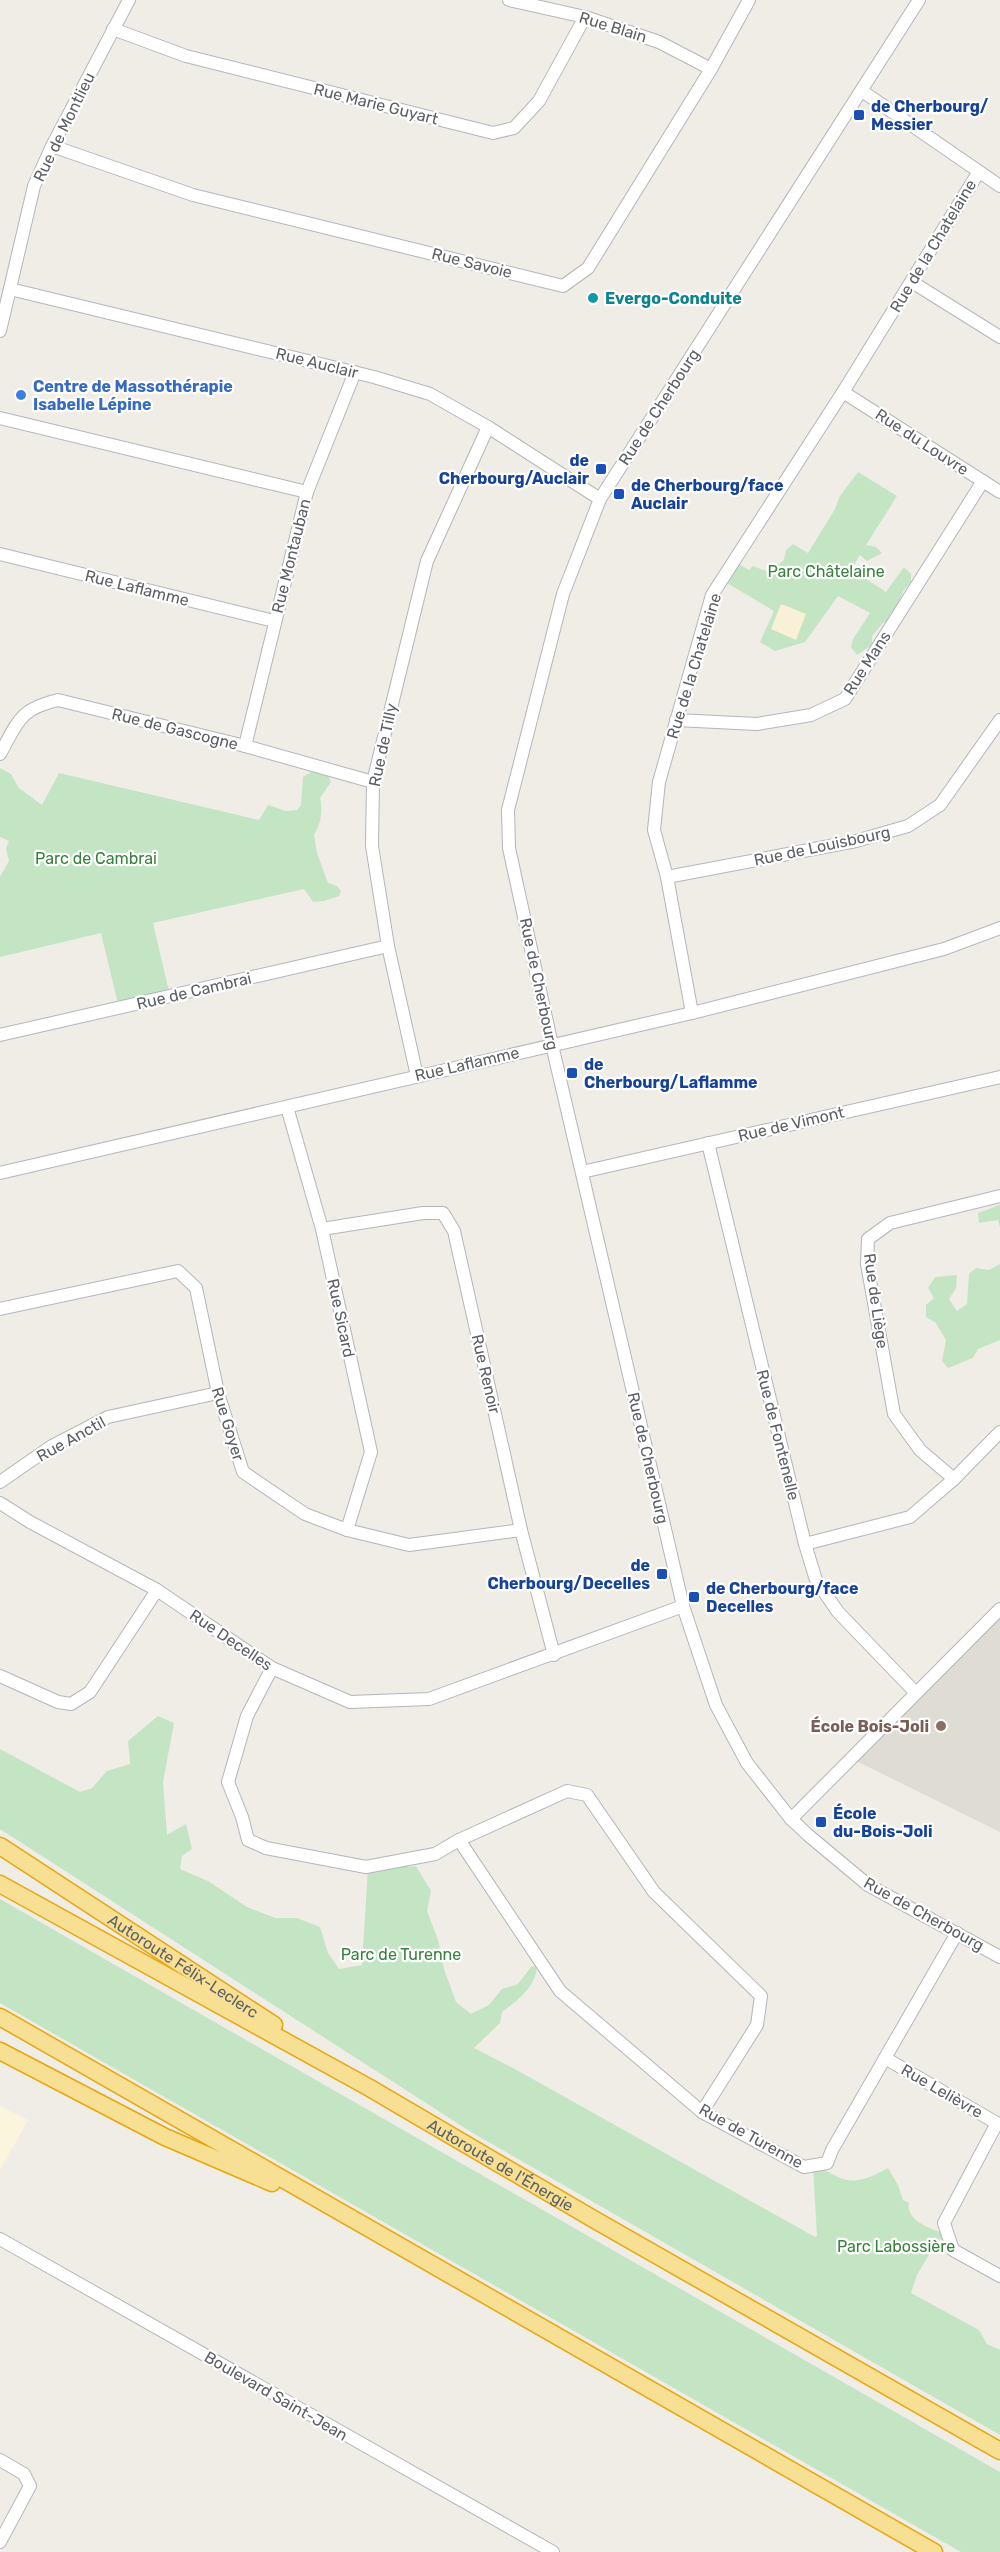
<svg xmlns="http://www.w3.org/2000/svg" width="1000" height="2552" viewBox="0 0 1000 2552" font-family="Rubik,sans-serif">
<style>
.commercial{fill:#fcf5de}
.education{fill:#dfdcd4}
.green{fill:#c4e5c4}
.sand{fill:#f9f1d7}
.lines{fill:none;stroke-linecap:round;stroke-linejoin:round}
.minor-casing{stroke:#b3b6ba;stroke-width:14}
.highway-casing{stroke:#e8a60d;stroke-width:19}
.minor{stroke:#fff;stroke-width:12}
.highway{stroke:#f7df94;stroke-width:16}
.transit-dot{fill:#1a4fb4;stroke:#fff;stroke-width:2}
.culture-dot{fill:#0f9aa8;stroke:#fff;stroke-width:2}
.shop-dot{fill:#3f7fe0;stroke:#fff;stroke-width:2}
.education-dot{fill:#8d6e63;stroke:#fff;stroke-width:2}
.labels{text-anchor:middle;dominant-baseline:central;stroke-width:4.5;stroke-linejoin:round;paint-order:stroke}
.street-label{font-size:16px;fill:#5d6165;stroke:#fff}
.transit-label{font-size:16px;font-weight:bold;fill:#164399;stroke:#fff;text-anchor:start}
.culture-label{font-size:16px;font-weight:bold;fill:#0d838f;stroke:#fff;text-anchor:start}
.shop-label{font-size:16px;font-weight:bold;fill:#366cbe;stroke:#fff;text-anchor:start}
.park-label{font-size:16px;fill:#39813e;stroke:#fff}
.education-label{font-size:16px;font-weight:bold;fill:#785e54;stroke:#fff;text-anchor:end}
</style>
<rect width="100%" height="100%" fill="#efede6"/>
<path class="commercial" d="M 0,2106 L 28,2120 L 0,2170 Z"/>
<path class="education" d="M 1000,1609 L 1000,1832 L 850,1758 Z"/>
<g class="green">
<path d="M 858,472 L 897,496 L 866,545 L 876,547 L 882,553 L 867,561 L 860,555 L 851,569 L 886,592 L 904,567 L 911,574 L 911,582 L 903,591 L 891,626 L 884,622 L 872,636 L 872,645 L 857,655 L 851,647 L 853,639 L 870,613 L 838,596 L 805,642 L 775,651 L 760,642 L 774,611 L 722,580 L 734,561 L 749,570 L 753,566 L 769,572 L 784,560 L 786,550 L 793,544 L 808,553 L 835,509 L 840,496 Z"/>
<path d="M 0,768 L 11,774 L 19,788 L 42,805 L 59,773 L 259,820 L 268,805 L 286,811 L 297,810 L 301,805 L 303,777 L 311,772 L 327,774 L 331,782 L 320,798 C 323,810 321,824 314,835 L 317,853 L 328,883 L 337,886 L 341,891 L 339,896 L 324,901 L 313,902 L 304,889 L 153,923 L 170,996 L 119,1008 L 101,933 L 0,957 L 0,877 L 9,861 L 6,849 L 9,841 L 0,837 Z"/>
<path d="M 1000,1205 L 1000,1227 L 998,1220 L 979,1223 L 978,1213 Z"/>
<path d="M 1000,1264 L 1000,1340 L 978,1349 L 973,1358 L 948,1368 L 942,1361 L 946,1340 L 936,1323 L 926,1317 L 926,1305 L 934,1298 L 928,1288 L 935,1277 L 957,1275 L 956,1288 L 949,1299 L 957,1311 L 967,1304 L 969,1274 L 976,1268 L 989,1270 Z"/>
<path d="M 158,1716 L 174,1723 L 163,1782 L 167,1835 L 186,1824 L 192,1849 L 182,1856 L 180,1869 L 208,1881 L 247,1907 L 275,1918 L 297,1918 L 320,1927 L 328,1953 L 339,1969 L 362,1965 L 368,1867 L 405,1859 L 408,1867 L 416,1866 L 431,1891 L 427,1911 L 438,1940 L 444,1969 L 456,2002 L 471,2014 L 489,2005 L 502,1989 L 518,1984 L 531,1967 L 537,1966 C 536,1987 517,2001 502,2012 L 500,2023 L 474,2048 L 513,2068 L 815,2237 L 817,2236 L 813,2167 C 825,2168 832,2175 843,2179 C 859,2184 875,2175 888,2168 L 898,2185 L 903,2200 L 909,2203 C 905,2221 933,2230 948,2234 L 951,2242 L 938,2239 L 917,2275 L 911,2293 L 979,2330 L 987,2344 L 1000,2350 L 1000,2435 L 471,2132 L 0,1829 L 0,1749 L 80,1792 L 92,1788 L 107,1771 L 130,1764 L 128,1741 Z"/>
<path d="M 0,1899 L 1000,2472 L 1000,2552 L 961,2552 L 0,2003 Z"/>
</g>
<path class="sand" d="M 781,604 L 806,614 L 796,640 L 771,629 Z"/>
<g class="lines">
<g class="minor-casing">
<g id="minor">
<path d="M 509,0 L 585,17 L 659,42 L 711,69"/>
<path d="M 919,0 L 600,499 L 563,594 L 508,810 L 509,848 L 552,1045 L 683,1606 L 716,1705 L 747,1763 L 791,1819 L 808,1835 L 868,1885 L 1000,1957"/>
<path d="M 113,29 L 186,56 L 493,133 L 514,128 L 539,101 L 585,17"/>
<path d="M 862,91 L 1000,186"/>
<path d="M 52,146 L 193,195 L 563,286 L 588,268 L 711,69 L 749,0"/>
<path d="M 912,282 L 1000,337"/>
<path d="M 10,289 L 374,377 L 430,394 L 488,427 L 600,499"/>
<path d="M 0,331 L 34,186 L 52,146 L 129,0"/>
<path d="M 843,392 L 1000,492"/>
<path d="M 0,418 L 307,492"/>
<path d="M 0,554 L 274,621"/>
<path d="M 676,720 L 757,724 L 811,715 L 845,699 L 983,481"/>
<path d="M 245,746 L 307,492 L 355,372"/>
<path d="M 0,754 C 18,722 19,709 58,700 L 245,746 L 373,782"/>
<path d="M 667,877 L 856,841 L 908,826 L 940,805 L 1000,720"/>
<path d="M 692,1013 L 667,877 L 654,830 L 659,782 L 712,595 L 843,392 L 978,173"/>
<path d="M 0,1035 L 388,946"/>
<path d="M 417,1076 L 388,946 L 372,846 L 373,782 L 427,561 L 488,427"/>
<path d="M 287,1107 L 322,1229 L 371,1452 L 347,1530"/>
<path d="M 708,1143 L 805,1544 L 816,1580 L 838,1612 L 915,1692"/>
<path d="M 582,1172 L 1000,1077"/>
<path d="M 0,1173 L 692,1013 L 944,949 L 1000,928"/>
<path d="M 322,1229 L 423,1213 L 443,1213 L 454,1231 L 521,1530 L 554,1655"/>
<path d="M 0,1309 L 178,1271 L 196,1288 L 218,1393 L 243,1472 L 305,1514 L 347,1530 L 409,1545 L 521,1530"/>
<path d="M 954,1479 L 920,1450 L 894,1414 L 867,1264 L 868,1239 L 890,1223 L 1000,1196"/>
<path d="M 0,1482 L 52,1446 L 108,1417 L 218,1393"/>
<path d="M 0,1503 L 30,1522 L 157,1590 L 272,1668 L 350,1702 L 429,1699 L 683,1606"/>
<path d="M 805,1544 L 910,1517 L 954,1479 L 1000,1432"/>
<path d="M 272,1668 L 247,1716 L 228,1782 L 242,1817 L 248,1840 L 266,1848 L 366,1867 L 435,1854 L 459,1840 L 567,1791 L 587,1795 L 654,1892 L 761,1996 L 757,2025 L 702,2112"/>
<path d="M 0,1676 L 58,1702 L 71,1704 L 90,1692 L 157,1590"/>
<path d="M 791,1819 L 1000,1609"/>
<path d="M 459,1840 L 560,1991 L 702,2112 L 804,2167 L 827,2163 L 832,2150 L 957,1933"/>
<path d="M 885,2058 L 1000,2125"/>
<path d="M 997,2123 L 944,2223 L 953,2250 L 1000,2276"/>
<path d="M 0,2239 L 553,2552"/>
<path d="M 0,2460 L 24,2474 L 30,2486 L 0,2542"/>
</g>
</g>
<g class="highway-casing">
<g id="highway">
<path id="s1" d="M 0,1846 L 274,2025"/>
<path id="s2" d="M 0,1884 L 368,2087 L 595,2220 L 1000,2451"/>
<path d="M 0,2017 L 934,2552"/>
<path d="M 0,2051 L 165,2137 L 272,2183"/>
</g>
</g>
<use href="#minor" class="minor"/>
<use href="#highway" class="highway"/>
</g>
<g class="transit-dot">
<rect x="853" y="109" width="12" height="12" rx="3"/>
<rect x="595" y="463" width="12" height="12" rx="3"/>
<rect x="613" y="488" width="12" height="12" rx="3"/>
<rect x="566" y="1067" width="12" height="12" rx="3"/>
<rect x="656" y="1568" width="12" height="12" rx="3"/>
<rect x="688" y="1591" width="12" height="12" rx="3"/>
<rect x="815" y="1816" width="12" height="12" rx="3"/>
</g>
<circle class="culture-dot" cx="593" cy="298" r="6"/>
<circle class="shop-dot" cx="21" cy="395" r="6"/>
<circle class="education-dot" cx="941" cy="1726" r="6"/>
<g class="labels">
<g class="street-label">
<text transform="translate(613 27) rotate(17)">Rue Blain</text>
<text transform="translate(376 104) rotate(14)">Rue Marie Guyart</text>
<text transform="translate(64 127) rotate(-64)">Rue de Montlieu</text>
<text transform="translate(933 246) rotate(-59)">Rue de la Chatelaine</text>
<text transform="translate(472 263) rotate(14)">Rue Savoie</text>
<text transform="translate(317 363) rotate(14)">Rue Auclair</text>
<text transform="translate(659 407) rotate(-57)">Rue de Cherbourg</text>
<text transform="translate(922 442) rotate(33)">Rue du Louvre</text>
<text transform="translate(291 556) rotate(-76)">Rue Montauban</text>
<text transform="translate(137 588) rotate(14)">Rue Laflamme</text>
<text transform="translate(867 663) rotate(-57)">Rue Mans</text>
<text transform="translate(694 666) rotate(-73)">Rue de la Chatelaine</text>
<text transform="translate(175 729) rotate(14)">Rue de Gascogne</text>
<text transform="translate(383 745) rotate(-78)">Rue de Tilly</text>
<text transform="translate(822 846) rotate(-12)">Rue de Louisbourg</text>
<text transform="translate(539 984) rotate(78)">Rue de Cherbourg</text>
<text transform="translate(194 991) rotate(-13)">Rue de Cambrai</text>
<text transform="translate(467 1064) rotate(-13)">Rue Laflamme</text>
<text transform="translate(791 1124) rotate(-13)">Rue de Vimont</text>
<text transform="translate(876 1301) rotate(82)">Rue de Liège</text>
<text transform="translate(341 1318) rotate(78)">Rue Sicard</text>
<text transform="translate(486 1374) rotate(77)">Rue Renoir</text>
<text transform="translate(228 1424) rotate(73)">Rue Goyer</text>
<text transform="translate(778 1435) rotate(76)">Rue de Fontenelle</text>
<text transform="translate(71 1439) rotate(-29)">Rue Anctil</text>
<text transform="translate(648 1458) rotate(77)">Rue de Cherbourg</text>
<text transform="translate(231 1640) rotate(34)">Rue Decelles</text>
<text transform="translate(924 1914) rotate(29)">Rue de Cherbourg</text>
<text stroke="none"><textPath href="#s1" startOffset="219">Autoroute Félix-Leclerc</textPath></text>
<text transform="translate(942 2091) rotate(30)">Rue Lelièvre</text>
<text transform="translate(751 2136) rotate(29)">Rue de Turenne</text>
<text stroke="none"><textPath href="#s2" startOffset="574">Autoroute de l'Énergie</textPath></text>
<text transform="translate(276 2396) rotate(30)">Boulevard Saint-Jean</text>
</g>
<g class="transit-label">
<text x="871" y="106">de Cherbourg/<tspan x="871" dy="18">Messier</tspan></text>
<text x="589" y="460" text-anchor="end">de<tspan x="589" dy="18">Cherbourg/Auclair</tspan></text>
<text x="631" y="485">de Cherbourg/face<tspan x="631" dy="18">Auclair</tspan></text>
<text x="584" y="1064">de<tspan x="584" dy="18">Cherbourg/Laflamme</tspan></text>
<text x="650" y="1565" text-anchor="end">de<tspan x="650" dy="18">Cherbourg/Decelles</tspan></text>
<text x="706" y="1588">de Cherbourg/face<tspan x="706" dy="18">Decelles</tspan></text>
<text x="833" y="1813">École<tspan x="833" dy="18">du-Bois-Joli</tspan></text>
</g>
<g class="culture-label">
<text x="605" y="298">Evergo-Conduite</text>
</g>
<g class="shop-label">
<text x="33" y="386">Centre de Massothérapie<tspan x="33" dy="18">Isabelle Lépine</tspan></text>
</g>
<g class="park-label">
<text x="826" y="571">Parc Châtelaine</text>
<text x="96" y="858">Parc de Cambrai</text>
<text x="401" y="1954">Parc de Turenne</text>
<text x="896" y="2246">Parc Labossière</text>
</g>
<g class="education-label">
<text x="929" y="1726">École Bois-Joli</text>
</g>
</g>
</svg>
